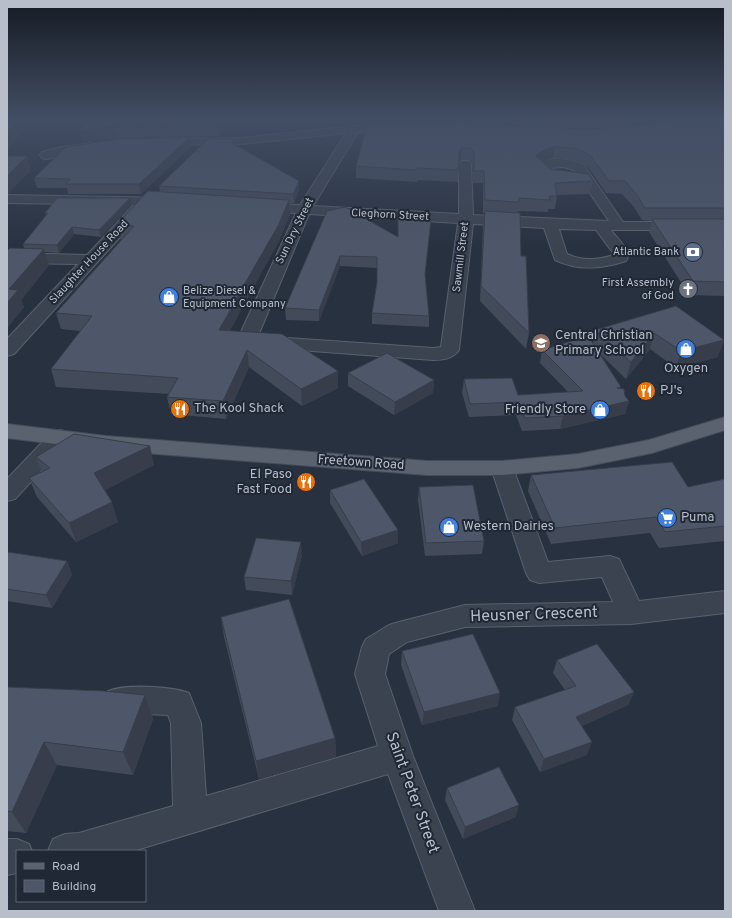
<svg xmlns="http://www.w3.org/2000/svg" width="732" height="918" viewBox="0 0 732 918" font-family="Overpass,sans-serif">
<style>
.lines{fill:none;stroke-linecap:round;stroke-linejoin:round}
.minor-casing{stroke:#59616d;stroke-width:2}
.major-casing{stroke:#454c59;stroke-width:2}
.minor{fill:#3c4350;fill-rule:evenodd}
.major{fill:#5a6270;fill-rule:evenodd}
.wall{fill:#434b5a}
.shaded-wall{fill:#373d4a}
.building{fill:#4e5769;stroke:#373d4a}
.labels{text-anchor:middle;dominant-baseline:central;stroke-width:4;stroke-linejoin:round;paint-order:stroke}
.far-street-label{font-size:11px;fill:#b8beca;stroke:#202835}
.far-poi-label{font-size:11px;fill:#b8beca;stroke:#202835;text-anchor:end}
.poi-label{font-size:13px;fill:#b8beca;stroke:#202835;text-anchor:start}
.street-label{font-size:13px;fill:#b8beca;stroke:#202835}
.near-street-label{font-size:16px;fill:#b8beca;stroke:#202835}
</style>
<rect width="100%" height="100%" fill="#283140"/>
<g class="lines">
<g class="minor-casing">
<g id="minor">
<path d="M 354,126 L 395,127 L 401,130 L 395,133 L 358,132 L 313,206 L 459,214 L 459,164 L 461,161 L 469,161 L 471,164 L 473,215 L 609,221 L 574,170 L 563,167 L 550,168 L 557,173 L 570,176 L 571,179 L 570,182 C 558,185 543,177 536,168 C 545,154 570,159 583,164 L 623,222 L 725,222 L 725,230 L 611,230 C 617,238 633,252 626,261 C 602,269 578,271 555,260 L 544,228 L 473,224 L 459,350 C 453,359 443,360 433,360 L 258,347 L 242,343 L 239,339 L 240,334 L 296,213 L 260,211 L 255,210 L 253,207 L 255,204 L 260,203 L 300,205 L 346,133 L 241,144 L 160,145 L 156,144 L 154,142 L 156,140 L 160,139 L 241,138 ZM 309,214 L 458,223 L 441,347 L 433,348 L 258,336 ZM 559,229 L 596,230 L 613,253 L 613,255 C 599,260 581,261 567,254 Z"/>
<path d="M 92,143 L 96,144 L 98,147 L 96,150 L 46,159 L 42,158 L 40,155 L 42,152 L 62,147 Z"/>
<path d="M 7,195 L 170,198 L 175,199 L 177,202 L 175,205 L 141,206 L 145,209 L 143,212 L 14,354 L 7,356 L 7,339 L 78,264 L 7,263 L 7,253 L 87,255 L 133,206 L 136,205 L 7,203 Z"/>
<path d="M 60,430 L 68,432 L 71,437 L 68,442 L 15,499 L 7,501 L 7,479 L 52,432 Z"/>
<path d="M 502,461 L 510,463 L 513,468 L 548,562 L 610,556 L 619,559 L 639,601 L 725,591 L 725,613 L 631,624 L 465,627 L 407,642 L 389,654 L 385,674 L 413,756 L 475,911 L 439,911 L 388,774 L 133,851 L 48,851 L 53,839 L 65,834 L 79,833 L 173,806 L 171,723 L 168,715 L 119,713 L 108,709 L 104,700 L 108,691 C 126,684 171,686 189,693 L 201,723 L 206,796 L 378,746 L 355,674 L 362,647 L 366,639 L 389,625 L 399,622 L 465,605 L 613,602 L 602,577 L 539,583 L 530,580 L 526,573 L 491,468 L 494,463 Z"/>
<path d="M 7,839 L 17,839 L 29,844 L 32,851 L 17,851 L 17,873 L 7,875 Z"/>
</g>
</g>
<g class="major-casing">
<path id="major" d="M 725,417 L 725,430 L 652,453 L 578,468 L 502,475 L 427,475 L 106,450 L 7,438 L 7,424 L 106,436 L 427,461 L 502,461 L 578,454 L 649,440 Z"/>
</g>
<use href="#minor" class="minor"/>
<use href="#major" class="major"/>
</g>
<g class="wall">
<path d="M 91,119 L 236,119 L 220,136 L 118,138 L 82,143 Z"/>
<path d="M 456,119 L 725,119 L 725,296 L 689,295 L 649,232 L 652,221 L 642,220 L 634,207 L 622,194 L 606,193 L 588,167 L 576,160 L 553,158 L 542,162 L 550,169 L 593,181 L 590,194 L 557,195 L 555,209 L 548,209 L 548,212 L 518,211 L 521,256 L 529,333 L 526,349 L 480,301 L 483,225 L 485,213 L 483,213 L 483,183 L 473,183 L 472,164 L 469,160 L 461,160 L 459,162 L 458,182 L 417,180 L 417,182 L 356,178 L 356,166 L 457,124 Z"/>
<path d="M 190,137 L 191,146 L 141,194 L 68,194 L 67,188 L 37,188 L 34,178 Z"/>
<path d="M 234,139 L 235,144 L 299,181 L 299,190 L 294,203 L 289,203 L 290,214 L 279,241 L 237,317 L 237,318 L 230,330 L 338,388 L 302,406 L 249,367 L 226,419 L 171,414 L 167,397 L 169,394 L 56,387 L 51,369 L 80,331 L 61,329 L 56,313 L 122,239 L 120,239 L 117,224 L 160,192 L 159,186 Z"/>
<path d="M 130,198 L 132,205 L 101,237 L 74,234 L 59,253 L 45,252 L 49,265 L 21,300 L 24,307 L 7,328 L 24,248 L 23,244 L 46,216 L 45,213 Z"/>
<path d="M 327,211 L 398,237 L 430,230 L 425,277 L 429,316 L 429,327 L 372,324 L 372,313 L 377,283 L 377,268 L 340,266 L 319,321 L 286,320 L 285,308 Z"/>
<path d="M 676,306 L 718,357 L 676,368 L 650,349 L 626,379 L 600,354 L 625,396 L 629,401 L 625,414 L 560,429 L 522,431 L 516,415 L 469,417 L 462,393 L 464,379 L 518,395 L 568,392 L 540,363 L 542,350 L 593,343 L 595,330 Z"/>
<path d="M 348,373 L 434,380 L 433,393 L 394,415 L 348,386 Z"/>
<path d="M 36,457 L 154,465 L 105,490 L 118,522 L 76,542 L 37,497 L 29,478 L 42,472 Z"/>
<path d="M 531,475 L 688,487 L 725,479 L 725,541 L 659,548 L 650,533 L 551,544 L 528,491 Z"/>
<path d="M 419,487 L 484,541 L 482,554 L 425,556 L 418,500 Z"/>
<path d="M 330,490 L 398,543 L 362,556 L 330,503 Z"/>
<path d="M 7,554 L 67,561 L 72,575 L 52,608 L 7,601 Z"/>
<path d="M 302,555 L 292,595 L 246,590 L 244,577 Z"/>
<path d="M 221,617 L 335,738 L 336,757 L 259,779 L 224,637 Z"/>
<path d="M 402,651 L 498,706 L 422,725 L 401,665 Z"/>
<path d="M 557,660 L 634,692 L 628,705 L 582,726 L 587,755 L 540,772 L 512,720 L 515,707 L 565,690 L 553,673 Z"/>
<path d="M 7,687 L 145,695 L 153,719 L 133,775 L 57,765 L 26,833 L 7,831 Z"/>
<path d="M 447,788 L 516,817 L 463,839 L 445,800 Z"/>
</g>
<g class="shaded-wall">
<path d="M 19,119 L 26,119 L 28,125 L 7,152 L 7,133 Z"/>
<path d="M 223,119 L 236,119 L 220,136 L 218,124 Z"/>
<path d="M 628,119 L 689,119 L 626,128 Z"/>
<path d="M 115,126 L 118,138 L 82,143 L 79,130 Z"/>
<path d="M 190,137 L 191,146 L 141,194 L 139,184 Z"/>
<path d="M 234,139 L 235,148 L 232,143 Z"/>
<path d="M 555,146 L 553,158 L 540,162 L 536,156 L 542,151 Z"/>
<path d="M 462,148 L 461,160 L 458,163 L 459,152 Z"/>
<path d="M 27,156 L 31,170 L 8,194 L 7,194 L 7,176 Z"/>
<path d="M 299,181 L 299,190 L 294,203 L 293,194 Z"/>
<path d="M 130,198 L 132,205 L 101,237 L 99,230 Z"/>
<path d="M 289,200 L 290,214 L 279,241 L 237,317 L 235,301 Z"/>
<path d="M 72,227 L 74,234 L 59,253 L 57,245 Z"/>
<path d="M 44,249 L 49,265 L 21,300 L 24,307 L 7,328 L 7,303 L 9,289 Z"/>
<path d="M 340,256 L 340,266 L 319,321 L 319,310 Z"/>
<path d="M 235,302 L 237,318 L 221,346 L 219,330 Z"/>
<path d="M 654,333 L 650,349 L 626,379 L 631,362 Z"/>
<path d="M 724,340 L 718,357 L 676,368 L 681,351 Z"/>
<path d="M 247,350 L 249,367 L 226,419 L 223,401 Z"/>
<path d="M 338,371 L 338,388 L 302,406 L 301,389 Z"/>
<path d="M 434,380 L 433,393 L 394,415 L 395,402 Z"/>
<path d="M 629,401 L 625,414 L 560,429 L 563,416 Z"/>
<path d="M 150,446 L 154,465 L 100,493 L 94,473 Z"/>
<path d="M 112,502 L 118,522 L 76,542 L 69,523 Z"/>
<path d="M 398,530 L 398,543 L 362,556 L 361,542 Z"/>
<path d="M 301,542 L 302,555 L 292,595 L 291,581 Z"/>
<path d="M 67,561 L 72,575 L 52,608 L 46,595 Z"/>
<path d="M 634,692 L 628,705 L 572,730 L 576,717 Z"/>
<path d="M 500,693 L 498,706 L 422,725 L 424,712 Z"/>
<path d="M 145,695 L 153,719 L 133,775 L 123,752 Z"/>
<path d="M 335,738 L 336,757 L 259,779 L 256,761 Z"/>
<path d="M 44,742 L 57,765 L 26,833 L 12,812 Z"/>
<path d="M 592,742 L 587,755 L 540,772 L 544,759 Z"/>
<path d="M 519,805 L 516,817 L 463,839 L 465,827 Z"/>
</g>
<g class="building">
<path d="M 7,119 L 19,119 L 7,133 Z"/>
<path d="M 91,119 L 223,119 L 218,124 L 115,126 L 79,130 Z"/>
<path d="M 691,119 L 725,119 L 725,208 L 645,208 L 637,195 L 625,181 L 609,181 L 590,155 L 578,149 L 555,146 L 542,151 L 536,156 L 550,169 L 588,174 L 593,181 L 555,183 L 557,196 L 549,196 L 550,200 L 519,198 L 519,202 L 485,200 L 484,171 L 474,171 L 474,152 L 470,148 L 462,148 L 459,152 L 458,170 L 417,168 L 417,170 L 356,166 L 368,123 L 484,124 L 580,129 L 629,127 Z"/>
<path d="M 190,137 L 139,184 L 66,184 L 70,179 L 34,178 L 66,147 L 117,139 Z"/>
<path d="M 209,138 L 234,139 L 232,143 L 299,181 L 293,194 L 159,186 Z"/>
<path d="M 7,156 L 27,156 L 7,176 Z"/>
<path d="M 148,191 L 289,200 L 278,226 L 235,301 L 233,301 L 235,302 L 219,330 L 282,334 L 338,371 L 301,389 L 247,350 L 223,401 L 167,397 L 178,378 L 51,369 L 92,316 L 56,313 L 134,226 L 117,224 Z"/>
<path d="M 57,198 L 130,198 L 99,230 L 72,227 L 57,245 L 23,244 L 48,213 L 45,213 Z"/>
<path d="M 345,207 L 398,237 L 398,218 L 431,220 L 425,274 L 429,316 L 372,313 L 377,282 L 377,257 L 340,256 L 319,310 L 285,308 L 327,211 Z"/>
<path d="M 485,211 L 520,213 L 521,256 L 526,256 L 529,333 L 481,286 Z"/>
<path d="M 652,219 L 725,219 L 725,282 L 693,281 Z"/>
<path d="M 10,248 L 44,249 L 9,289 L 18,290 L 7,303 L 7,251 Z"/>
<path d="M 676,306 L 724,340 L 681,351 L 654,333 L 631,362 L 595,330 Z"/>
<path d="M 588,336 L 621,387 L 617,388 L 624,389 L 625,396 L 629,401 L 563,416 L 525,418 L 518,402 L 470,404 L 464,379 L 512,378 L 518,395 L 583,391 L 542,350 Z"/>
<path d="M 387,353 L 434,380 L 395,402 L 348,373 Z"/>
<path d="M 74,434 L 150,446 L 94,473 L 112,502 L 69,523 L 29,478 L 50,468 L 36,457 Z"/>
<path d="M 672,462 L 688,487 L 725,479 L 725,526 L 665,532 L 656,517 L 555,528 L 531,475 Z"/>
<path d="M 364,479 L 398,530 L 361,542 L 330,490 Z"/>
<path d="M 473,485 L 484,541 L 426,543 L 419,487 Z"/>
<path d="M 256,538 L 301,542 L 291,581 L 244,577 Z"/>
<path d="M 8,552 L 67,561 L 46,595 L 7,589 L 7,554 Z"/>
<path d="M 289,599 L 335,738 L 256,761 L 221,617 Z"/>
<path d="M 473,634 L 500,693 L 424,712 L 402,651 Z"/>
<path d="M 597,644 L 634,692 L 576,717 L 592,742 L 544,759 L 515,707 L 576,686 L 557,660 Z"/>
<path d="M 7,687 L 104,691 L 145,695 L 123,752 L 44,742 L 12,812 L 7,811 Z"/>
<path d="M 499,767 L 519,805 L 465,827 L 447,788 Z"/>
</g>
<linearGradient id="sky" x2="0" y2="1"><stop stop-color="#161b23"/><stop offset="0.48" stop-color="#424e64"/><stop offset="1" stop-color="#424e64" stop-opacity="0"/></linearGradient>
<rect width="732" height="248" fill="url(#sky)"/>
<defs>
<g id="bank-disc" transform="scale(1)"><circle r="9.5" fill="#5c6f8a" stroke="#202835"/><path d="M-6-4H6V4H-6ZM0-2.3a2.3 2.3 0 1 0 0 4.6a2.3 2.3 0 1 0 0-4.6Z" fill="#fff"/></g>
<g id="church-disc" transform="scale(1)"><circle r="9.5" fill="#6b7280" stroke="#202835"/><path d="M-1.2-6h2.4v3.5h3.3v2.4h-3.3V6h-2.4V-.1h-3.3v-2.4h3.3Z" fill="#fff"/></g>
<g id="shop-disc" transform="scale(1)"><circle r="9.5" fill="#3f7fe0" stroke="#202835"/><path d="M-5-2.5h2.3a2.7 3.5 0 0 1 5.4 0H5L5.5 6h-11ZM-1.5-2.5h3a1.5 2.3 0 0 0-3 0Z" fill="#fff"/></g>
<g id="school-disc" transform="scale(1)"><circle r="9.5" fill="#8d6e63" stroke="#202835"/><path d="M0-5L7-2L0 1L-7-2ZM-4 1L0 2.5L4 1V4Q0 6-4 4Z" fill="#fff"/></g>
<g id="restaurant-disc" transform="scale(1)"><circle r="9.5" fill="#e8710a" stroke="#202835"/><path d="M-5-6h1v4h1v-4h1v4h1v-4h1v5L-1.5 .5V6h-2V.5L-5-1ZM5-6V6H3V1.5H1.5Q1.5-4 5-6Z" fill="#fff"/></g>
<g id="supermarket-disc" transform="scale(1)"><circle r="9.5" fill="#3f7fe0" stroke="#202835"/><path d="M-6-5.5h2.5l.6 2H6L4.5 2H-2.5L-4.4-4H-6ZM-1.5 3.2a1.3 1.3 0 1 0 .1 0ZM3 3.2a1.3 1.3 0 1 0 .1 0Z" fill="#fff"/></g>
</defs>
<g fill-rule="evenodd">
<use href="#bank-disc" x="693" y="252"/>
<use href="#church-disc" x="688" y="289"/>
<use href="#shop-disc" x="169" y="297"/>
<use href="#school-disc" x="541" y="343"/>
<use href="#shop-disc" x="686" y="349"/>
<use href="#restaurant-disc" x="646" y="391"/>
<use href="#restaurant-disc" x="180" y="409"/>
<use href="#shop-disc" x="600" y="410"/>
<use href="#restaurant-disc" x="306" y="482"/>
<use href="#supermarket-disc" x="667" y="518"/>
<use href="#shop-disc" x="449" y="527"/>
</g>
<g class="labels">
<g class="far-street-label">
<text transform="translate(390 215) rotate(3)">Cleghorn Street</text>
<text transform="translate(295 231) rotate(-64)">Sun Dry Street</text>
<text transform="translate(461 257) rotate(-83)">Sawmill Street</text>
<text transform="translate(89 262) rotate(-47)">Slaughter House Road</text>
</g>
<g class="far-poi-label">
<text x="679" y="252">Atlantic Bank</text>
<text x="674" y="283">First Assembly<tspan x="674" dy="13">of God</tspan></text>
<text x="183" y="291" text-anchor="start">Belize Diesel &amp;<tspan x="183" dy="13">Equipment Company</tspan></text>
</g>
<g class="poi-label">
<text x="555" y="336">Central Christian<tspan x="555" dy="15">Primary School</tspan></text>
<text x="686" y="369" text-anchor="middle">Oxygen</text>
<text x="660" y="391">PJ's</text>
<text x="194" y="409">The Kool Shack</text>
<text x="586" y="410" text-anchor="end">Friendly Store</text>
<text x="292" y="475" text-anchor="end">El Paso<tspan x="292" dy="15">Fast Food</tspan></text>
<text x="681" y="518">Puma</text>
<text x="463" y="527">Western Dairies</text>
</g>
<g class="street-label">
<text transform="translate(361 463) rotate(4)">Freetown Road</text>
</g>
<g class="near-street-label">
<text transform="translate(534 615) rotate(-2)">Heusner Crescent</text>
<text transform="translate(412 793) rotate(70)">Saint Peter Street</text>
</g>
</g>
<rect width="732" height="918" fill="none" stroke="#b8beca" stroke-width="16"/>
<rect x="16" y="850" width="130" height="52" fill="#202835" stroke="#5d6471"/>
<rect x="24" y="863" width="20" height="6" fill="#5a6270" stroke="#5d6471"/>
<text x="52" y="870" font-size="12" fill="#b8beca">Road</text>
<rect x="24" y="880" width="20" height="12" fill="#4e5769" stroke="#5d6471"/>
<text x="52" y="890" font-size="12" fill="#b8beca">Building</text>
</svg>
